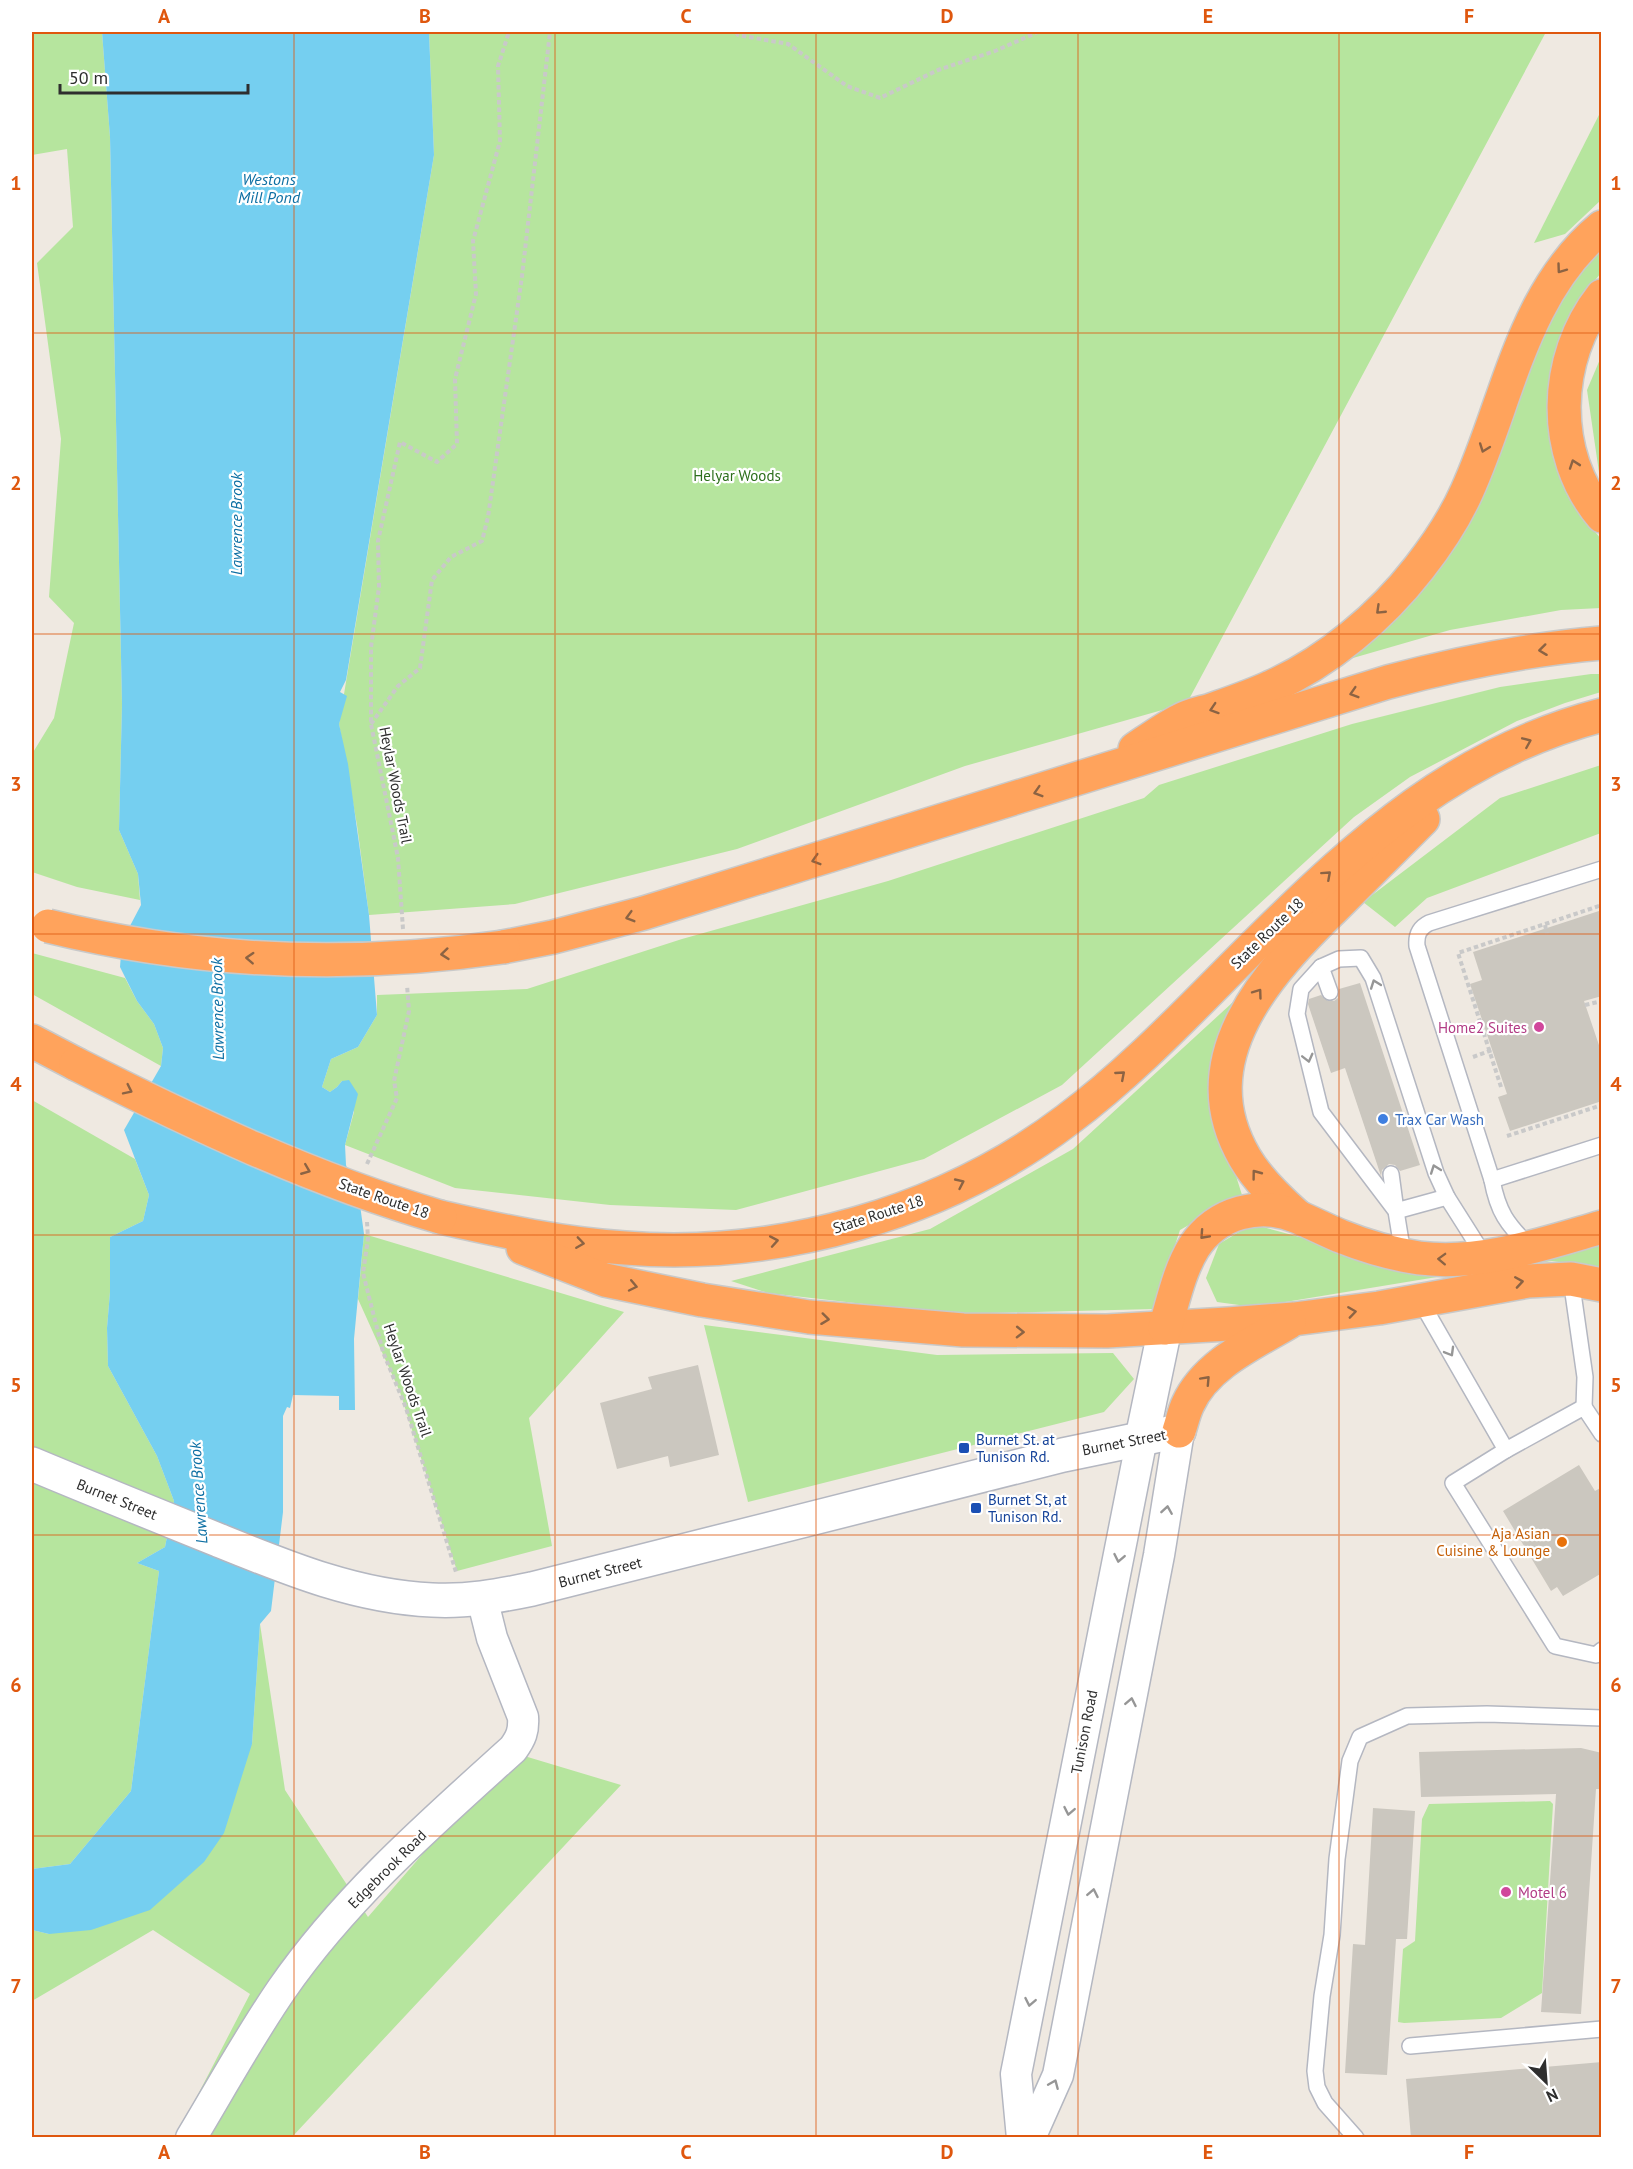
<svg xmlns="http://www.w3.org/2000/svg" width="1633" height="2169" viewBox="0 0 1633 2169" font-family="'PT Sans',sans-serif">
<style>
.green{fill:#b6e59e}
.water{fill:#75cff0}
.building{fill:#cbc7bf}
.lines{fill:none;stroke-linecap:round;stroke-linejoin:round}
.lane-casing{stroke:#b4b7c1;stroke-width:18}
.street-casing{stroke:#b4b7c1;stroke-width:33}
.secondary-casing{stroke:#b4b7c1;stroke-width:36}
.highway-casing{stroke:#c9c9c9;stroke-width:36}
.path{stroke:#c9c9c9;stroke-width:4;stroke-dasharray:4.5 3;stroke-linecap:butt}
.lane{stroke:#fff;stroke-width:15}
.street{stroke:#fff;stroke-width:30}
.secondary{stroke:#fff;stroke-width:33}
.highway{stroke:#ffa35c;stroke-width:33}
.highway-bridge-casing{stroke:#c9c9c9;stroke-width:36;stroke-linecap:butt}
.highway-bridge{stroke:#ffa35c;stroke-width:33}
.oneway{stroke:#8c6343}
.oneway2{stroke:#969696}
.grid{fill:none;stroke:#df570e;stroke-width:1.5;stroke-opacity:0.55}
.hotel-dot{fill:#d1479c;stroke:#fff;stroke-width:2}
.shop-dot{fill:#3f7fe0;stroke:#fff;stroke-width:2}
.transit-dot{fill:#1a4fb4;stroke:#fff;stroke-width:2}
.food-dot{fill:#e8710a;stroke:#fff;stroke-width:2}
.labels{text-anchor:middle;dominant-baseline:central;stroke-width:4.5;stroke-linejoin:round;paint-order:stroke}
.park-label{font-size:15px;fill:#2c6e1b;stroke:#fff}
.street-label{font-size:15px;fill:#2e2e2e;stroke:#fff}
.hotel-label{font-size:15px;fill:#b23c85;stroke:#fff;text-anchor:end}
.shop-label{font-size:15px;fill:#366cbe;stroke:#fff;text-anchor:start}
.transit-label{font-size:15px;fill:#164399;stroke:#fff;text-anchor:start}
.food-label{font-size:15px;fill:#c56008;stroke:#fff;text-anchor:end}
.water-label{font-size:16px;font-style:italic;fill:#0d6fa3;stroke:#fff}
.neatline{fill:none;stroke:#df570e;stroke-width:2}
.grid-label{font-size:20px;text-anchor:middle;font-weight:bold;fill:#df570e}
</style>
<rect width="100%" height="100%" fill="#efe9e1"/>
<g class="green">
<path d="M 32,32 L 102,32 L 110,137 L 122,704 L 119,830 L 138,874 L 140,900 L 77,887 L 32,872 L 32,754 L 54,718 L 74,623 L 49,597 L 61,439 L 37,263 L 73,227 L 67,149 L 32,155 Z"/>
<path d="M 429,32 L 1546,32 L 1187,703 L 965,766 L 737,849 L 515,904 L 369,915 L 357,825 L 339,724 L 434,155 Z"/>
<path d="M 1601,111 L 1601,200 L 1565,234 L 1534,243 Z"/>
<path d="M 1601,244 L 1601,273 L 1580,298 L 1556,354 L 1583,517 L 1601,539 L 1601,608 L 1561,610 L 1450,630 L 1346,660 L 1439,561 L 1493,473 L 1553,306 Z"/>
<path d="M 1601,357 L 1601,486 L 1587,390 Z"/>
<path d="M 1591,674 L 1601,674 L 1601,692 L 1565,703 L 1517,721 L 1410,777 L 1354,817 L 1062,1085 L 924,1159 L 736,1210 L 610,1205 L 455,1188 L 345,1145 L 354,1112 L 342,1081 L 337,1087 L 330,1092 L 322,1087 L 331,1059 L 358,1047 L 377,1015 L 377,995 L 527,989 L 682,939 L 888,881 L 1144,798 L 1159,785 L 1352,724 L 1500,687 Z"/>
<path d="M 1601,765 L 1601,833 L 1427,898 L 1395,927 L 1363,902 L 1500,798 Z"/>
<path d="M 32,953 L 125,978 L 137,1001 L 154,1024 L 163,1048 L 161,1066 L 32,994 Z"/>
<path d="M 1257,980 L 1208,1087 L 1242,1195 L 1180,1230 L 1154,1309 L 951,1314 L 768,1293 L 731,1281 L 930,1229 L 1073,1149 Z"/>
<path d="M 32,1100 L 135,1159 L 149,1195 L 143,1221 L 110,1237 L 110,1292 L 107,1328 L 108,1366 L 157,1456 L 174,1501 L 165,1547 L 137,1563 L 159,1571 L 131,1791 L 70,1864 L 32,1869 Z"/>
<path d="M 1252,1224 L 1443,1276 L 1254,1307 L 1217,1302 L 1206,1278 L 1219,1244 Z"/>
<path d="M 364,1234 L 624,1312 L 529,1418 L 552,1546 L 457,1571 L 400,1392 L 358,1299 Z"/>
<path d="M 1601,1242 L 1601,1268 L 1552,1261 L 1538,1263 L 1541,1257 Z"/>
<path d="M 704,1325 L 937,1355 L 1113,1353 L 1134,1379 L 1104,1412 L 748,1502 Z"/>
<path d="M 260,1624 L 285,1790 L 368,1917 L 511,1752 L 621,1785 L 292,2137 L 176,2137 L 250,1994 L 153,1930 L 32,2001 L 32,1930 L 49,1934 L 252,1744 Z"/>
<path d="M 1550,1801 L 1553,1804 L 1542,1993 L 1501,2018 L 1404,2023 L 1398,2022 L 1403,1949 L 1415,1941 L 1422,1819 L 1429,1804 Z"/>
</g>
<path class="water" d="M 102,32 L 429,32 L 434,155 L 346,680 L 340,692 L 347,696 L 339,724 L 348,764 L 369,915 L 377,1015 L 358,1047 L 331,1059 L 322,1087 L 330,1092 L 337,1087 L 342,1081 L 349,1080 L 358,1094 L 345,1145 L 346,1165 L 360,1205 L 364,1234 L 354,1339 L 355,1410 L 339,1410 L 339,1396 L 293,1395 L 290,1408 L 287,1407 L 283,1416 L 283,1512 L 271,1611 L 260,1624 L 252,1744 L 224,1833 L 204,1862 L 150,1910 L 91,1930 L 49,1934 L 32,1930 L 32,1869 L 70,1864 L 131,1791 L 159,1571 L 137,1563 L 165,1547 L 174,1501 L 157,1456 L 108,1366 L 107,1328 L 110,1292 L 110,1237 L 143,1221 L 149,1195 L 124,1130 L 161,1066 L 163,1048 L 154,1024 L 137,1001 L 120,967 L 122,941 L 141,905 L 138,874 L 119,830 L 122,704 L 110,137 Z"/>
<g class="building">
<path d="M 1602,910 L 1602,996 L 1584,1001 L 1602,1054 L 1602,1101 L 1510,1131 L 1498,1097 L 1507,1094 L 1470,984 L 1482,980 L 1473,952 Z"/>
<path d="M 1360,983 L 1420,1165 L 1400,1171 L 1395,1165 L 1389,1164 L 1382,1170 L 1381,1176 L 1345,1068 L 1331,1073 L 1308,1004 L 1309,999 L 1321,995 L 1328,1001 L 1334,1001 L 1338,998 L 1339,989 Z"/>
<path d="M 698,1365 L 719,1455 L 670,1467 L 668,1456 L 617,1469 L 600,1403 L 652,1389 L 648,1377 Z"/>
<path d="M 1579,1465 L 1595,1491 L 1602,1487 L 1602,1573 L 1563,1596 L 1557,1587 L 1551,1591 L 1503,1511 Z"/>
<path d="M 1581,1748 L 1602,1753 L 1602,1789 L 1596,1789 L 1581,2014 L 1541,2012 L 1556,1794 L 1421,1797 L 1419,1752 Z"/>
<path d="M 1373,1808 L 1415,1811 L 1407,1939 L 1396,1939 L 1387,2075 L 1345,2073 L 1353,1944 L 1365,1945 Z"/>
<path d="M 1602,2062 L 1602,2138 L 1411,2138 L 1406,2079 Z"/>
</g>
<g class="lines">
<g class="lane-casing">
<g id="lane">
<path d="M 1321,967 L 1330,992"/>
<path d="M 1391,1174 L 1396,1211 L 1447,1197"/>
<path d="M 1492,1180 L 1602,1145"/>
<path d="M 1529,1246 C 1507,1224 1498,1212 1492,1180 L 1417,946 C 1416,935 1419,928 1429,923 L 1602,869"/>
<path d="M 1403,1254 L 1396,1211 L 1321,1112 L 1297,1014 L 1301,989 L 1321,967 L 1339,959 L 1361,958 L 1373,978 L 1436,1173 L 1447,1197 L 1485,1257"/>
<path d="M 1571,1279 L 1585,1377 L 1584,1407"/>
<path d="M 1421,1302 L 1506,1450"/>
<path d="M 1602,1434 L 1584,1407 L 1506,1450 L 1453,1483 L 1555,1646 L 1596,1655 L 1602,1650"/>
<path d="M 1410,2046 L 1602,2029"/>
<path d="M 1356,2138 L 1325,2103 L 1317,2087 L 1315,2071 L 1322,1996 L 1332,1935 L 1337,1859 L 1350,1761 L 1360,1737 L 1407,1716 L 1487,1714 L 1602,1718"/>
</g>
</g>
<g class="street-casing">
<g id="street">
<path d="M 191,2138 C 221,2088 249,2037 282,1989 C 345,1898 431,1823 513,1749 C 521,1738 524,1731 523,1717 L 492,1638 L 482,1598"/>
<path d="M 1022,2138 L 1016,2074 L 1142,1438"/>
<path d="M 1030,2138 L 1058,2075 L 1159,1555 L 1179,1431"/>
</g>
</g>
<g class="secondary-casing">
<g id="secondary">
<path d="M 1142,1438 L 1165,1328"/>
<path d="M 32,1464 C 94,1490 156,1515 218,1540 C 287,1568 357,1597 432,1600 C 466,1602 498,1596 532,1589 L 1063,1455 L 1179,1431"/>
</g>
</g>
<g class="highway-casing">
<g id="highway">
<path d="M 1602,296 C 1553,358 1550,454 1602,516"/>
<path d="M 1135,749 C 1150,739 1165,728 1181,720 C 1190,715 1201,713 1211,710 C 1231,703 1252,696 1271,687 C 1327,662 1381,617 1419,568 C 1437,545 1455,518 1467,491 C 1508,401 1522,293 1602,227"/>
<path d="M 503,947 L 553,937 L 644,913 L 1388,682 C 1459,663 1529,649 1602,643"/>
<path d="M 32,1041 L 76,1064"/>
<path d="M 1297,1216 C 1278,1199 1258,1180 1245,1158 C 1187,1059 1268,972 1336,906 C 1365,877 1394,848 1423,819"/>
<path d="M 440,1217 C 501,1231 563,1244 625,1248 C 779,1260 944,1213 1067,1120 C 1137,1068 1197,1002 1259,941 C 1362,840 1457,753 1602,715"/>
<path d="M 523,1248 L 605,1280 L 702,1300 L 809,1317 L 963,1330 L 1107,1331 L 1228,1324 L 1294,1319 L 1379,1308 L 1528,1281 L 1571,1279 L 1602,1285"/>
<path d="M 1165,1328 C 1173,1302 1179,1271 1194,1247 C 1217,1212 1260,1201 1298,1217 C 1312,1223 1326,1230 1340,1236 C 1365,1246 1392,1254 1419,1258 C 1480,1266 1543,1244 1602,1227"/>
<path d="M 1179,1431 C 1182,1422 1184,1412 1188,1404 C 1206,1364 1254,1343 1289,1322"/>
</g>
</g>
<g class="path">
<path d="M 736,32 L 738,35 L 788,44 L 847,86 L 880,98 L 938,70 L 995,51 L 1038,32"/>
<path d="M 371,724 L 398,686 L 420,668 L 432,580 L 451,557 L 482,541 L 488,517 L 522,276 L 550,32"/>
<path d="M 1545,925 L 1547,934"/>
<path d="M 403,929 L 398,858 L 371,724 L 371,647 L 379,587 L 378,541 L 400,442 L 437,462 L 457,444 L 455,379 L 476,294 L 473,241 L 500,141 L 498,66 L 509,32"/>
<path d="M 1585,1005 L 1602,1001"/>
<path d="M 1601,1028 L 1602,1027"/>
<path d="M 1473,1057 L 1492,1050"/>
<path d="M 1501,1087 L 1458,953 L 1602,905"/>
<path d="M 1507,1136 L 1602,1105"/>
<path d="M 367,1164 L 397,1098 L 394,1081 L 409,1011 L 407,985"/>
<path d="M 367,1222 L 368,1239 L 363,1273 L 383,1352 L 406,1408 L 456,1572"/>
</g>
<use href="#lane" class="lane"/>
<use href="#street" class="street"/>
<use href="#secondary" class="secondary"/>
<use href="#highway" class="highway"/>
<g class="highway-bridge-casing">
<g id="highway-bridge">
<path d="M 48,926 C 198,963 350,969 503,947"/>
<path d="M 76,1064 C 193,1123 313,1180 440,1217"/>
</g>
</g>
<use href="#highway-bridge" class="highway-bridge"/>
</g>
<defs><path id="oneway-chevron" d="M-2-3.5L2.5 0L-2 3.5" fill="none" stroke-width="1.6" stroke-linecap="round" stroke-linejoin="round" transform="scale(1.5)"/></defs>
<g class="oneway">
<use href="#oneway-chevron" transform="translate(1561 269) rotate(126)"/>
<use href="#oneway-chevron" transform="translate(1484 448) rotate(110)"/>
<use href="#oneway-chevron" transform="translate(1574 464) rotate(-109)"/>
<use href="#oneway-chevron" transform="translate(1380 610) rotate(136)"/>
<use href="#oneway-chevron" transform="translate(1543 650) rotate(173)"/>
<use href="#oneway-chevron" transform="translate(1354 693) rotate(163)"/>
<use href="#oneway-chevron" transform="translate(1214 709) rotate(162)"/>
<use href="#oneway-chevron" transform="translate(1527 742) rotate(-23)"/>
<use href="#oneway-chevron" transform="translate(1038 792) rotate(163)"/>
<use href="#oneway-chevron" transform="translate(816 860) rotate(163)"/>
<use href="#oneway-chevron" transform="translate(1327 875) rotate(-42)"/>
<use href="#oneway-chevron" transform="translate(630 917) rotate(164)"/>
<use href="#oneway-chevron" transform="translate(445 954) rotate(174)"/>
<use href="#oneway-chevron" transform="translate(250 958) rotate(-177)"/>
<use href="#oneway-chevron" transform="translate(1258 993) rotate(-54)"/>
<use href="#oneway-chevron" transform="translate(1121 1075) rotate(-41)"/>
<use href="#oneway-chevron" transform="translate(128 1090) rotate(26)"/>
<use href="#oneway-chevron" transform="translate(306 1170) rotate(22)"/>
<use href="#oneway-chevron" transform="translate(1256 1174) rotate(-127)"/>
<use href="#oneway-chevron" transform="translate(960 1183) rotate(-25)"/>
<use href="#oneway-chevron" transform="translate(1204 1235) rotate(132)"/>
<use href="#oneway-chevron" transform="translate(774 1241) rotate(-10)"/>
<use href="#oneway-chevron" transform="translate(580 1243) rotate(8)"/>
<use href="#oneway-chevron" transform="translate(1442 1259) rotate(-178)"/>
<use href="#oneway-chevron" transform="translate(1519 1282) rotate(-9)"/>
<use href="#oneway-chevron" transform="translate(633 1286) rotate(12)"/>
<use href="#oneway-chevron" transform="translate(1352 1312) rotate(-8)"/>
<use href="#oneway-chevron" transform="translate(825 1319) rotate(7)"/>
<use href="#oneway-chevron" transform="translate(1020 1332) rotate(1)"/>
<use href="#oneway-chevron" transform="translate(1206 1380) rotate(-47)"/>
</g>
<g class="oneway2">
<use href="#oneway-chevron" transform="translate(1375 984) rotate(-110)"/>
<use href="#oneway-chevron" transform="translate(1308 1058) rotate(76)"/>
<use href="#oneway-chevron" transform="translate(1435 1169) rotate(-110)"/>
<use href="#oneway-chevron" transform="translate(1450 1352) rotate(60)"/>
<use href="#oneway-chevron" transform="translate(1167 1510) rotate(-81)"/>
<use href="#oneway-chevron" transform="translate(1119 1558) rotate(101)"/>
<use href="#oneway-chevron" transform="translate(1131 1702) rotate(-79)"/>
<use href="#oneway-chevron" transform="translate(1069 1811) rotate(101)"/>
<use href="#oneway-chevron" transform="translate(1093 1893) rotate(-79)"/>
<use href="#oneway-chevron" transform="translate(1030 2002) rotate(101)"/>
<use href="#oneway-chevron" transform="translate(1054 2084) rotate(-67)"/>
</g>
<path class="grid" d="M 294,32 L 294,2138M 555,32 L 555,2138M 816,32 L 816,2138M 1078,32 L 1078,2138M 1339,32 L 1339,2138M 32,333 L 1602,333M 32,634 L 1602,634M 32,934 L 1602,934M 32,1235 L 1602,1235M 32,1535 L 1602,1535M 32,1836 L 1602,1836"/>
<g class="hotel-dot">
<circle cx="1539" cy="1027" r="6"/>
<circle cx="1506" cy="1892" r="6"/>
</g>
<circle class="shop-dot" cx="1383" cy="1119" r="6"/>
<g class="transit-dot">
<rect x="958" y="1442" width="12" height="12" rx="3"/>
<rect x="970" y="1502" width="12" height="12" rx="3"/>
</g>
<circle class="food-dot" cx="1562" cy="1542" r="6"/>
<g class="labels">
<g class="park-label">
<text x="737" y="475">Helyar Woods</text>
</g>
<g class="street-label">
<text transform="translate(396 785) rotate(79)">Heylar Woods Trail</text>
<text transform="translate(1267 933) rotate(-44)">State Route 18</text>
<text transform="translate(384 1198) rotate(19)">State Route 18</text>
<text transform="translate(878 1214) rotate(-18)">State Route 18</text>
<text transform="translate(408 1380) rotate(71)">Heylar Woods Trail</text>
<text transform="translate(1124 1442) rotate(-11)">Burnet Street</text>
<text transform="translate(117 1499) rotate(22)">Burnet Street</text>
<text transform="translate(600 1572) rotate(-14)">Burnet Street</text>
<text transform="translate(1084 1732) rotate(-79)">Tunison Road</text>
<text transform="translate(387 1869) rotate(-45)">Edgebrook Road</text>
</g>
<g class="hotel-label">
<text x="1527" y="1027">Home2 Suites</text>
<text x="1518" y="1892" text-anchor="start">Motel 6</text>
</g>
<g class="shop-label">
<text x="1395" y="1119">Trax Car Wash</text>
</g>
<g class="transit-label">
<text x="976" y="1439">Burnet St. at<tspan x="976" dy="17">Tunison Rd.</tspan></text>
<text x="988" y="1499">Burnet St, at<tspan x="988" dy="17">Tunison Rd.</tspan></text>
</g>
<g class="food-label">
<text x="1550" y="1533">Aja Asian<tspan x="1550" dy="17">Cuisine &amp; Lounge</tspan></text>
</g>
<g class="water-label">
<text x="269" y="179">Westons<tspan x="269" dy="18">Mill Pond</tspan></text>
<text transform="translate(236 524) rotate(-90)">Lawrence Brook</text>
<text transform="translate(217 1009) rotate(-91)">Lawrence Brook</text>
<text transform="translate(198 1493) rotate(-94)">Lawrence Brook</text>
</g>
</g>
<rect width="1633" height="2169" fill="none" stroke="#ffffff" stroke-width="66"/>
<g transform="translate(1546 2082) rotate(155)" stroke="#ffffff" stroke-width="4.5" paint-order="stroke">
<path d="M0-4.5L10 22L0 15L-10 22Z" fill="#2e2e2e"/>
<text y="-9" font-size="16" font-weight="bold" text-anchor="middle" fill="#2e2e2e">N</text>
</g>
<path d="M60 84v9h188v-9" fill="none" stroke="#2e2e2e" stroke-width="3"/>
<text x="69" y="84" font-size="18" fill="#2e2e2e" stroke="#ffffff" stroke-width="4.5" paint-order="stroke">50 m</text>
<rect x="33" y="33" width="1567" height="2103" class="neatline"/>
<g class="grid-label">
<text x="164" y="23">A</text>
<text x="425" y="23">B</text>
<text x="686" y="23">C</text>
<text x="947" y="23">D</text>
<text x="1208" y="23">E</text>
<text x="1469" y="23">F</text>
<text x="16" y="190">1</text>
<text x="1616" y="190">1</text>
<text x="16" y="490">2</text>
<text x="1616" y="490">2</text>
<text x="16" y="791">3</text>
<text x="1616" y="791">3</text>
<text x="16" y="1091">4</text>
<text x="1616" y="1091">4</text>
<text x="16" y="1392">5</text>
<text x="1616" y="1392">5</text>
<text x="16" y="1692">6</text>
<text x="1616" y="1692">6</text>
<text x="16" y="1993">7</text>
<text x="1616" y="1993">7</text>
<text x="164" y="2159">A</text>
<text x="425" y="2159">B</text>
<text x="686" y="2159">C</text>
<text x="947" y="2159">D</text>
<text x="1208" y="2159">E</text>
<text x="1469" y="2159">F</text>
</g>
</svg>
